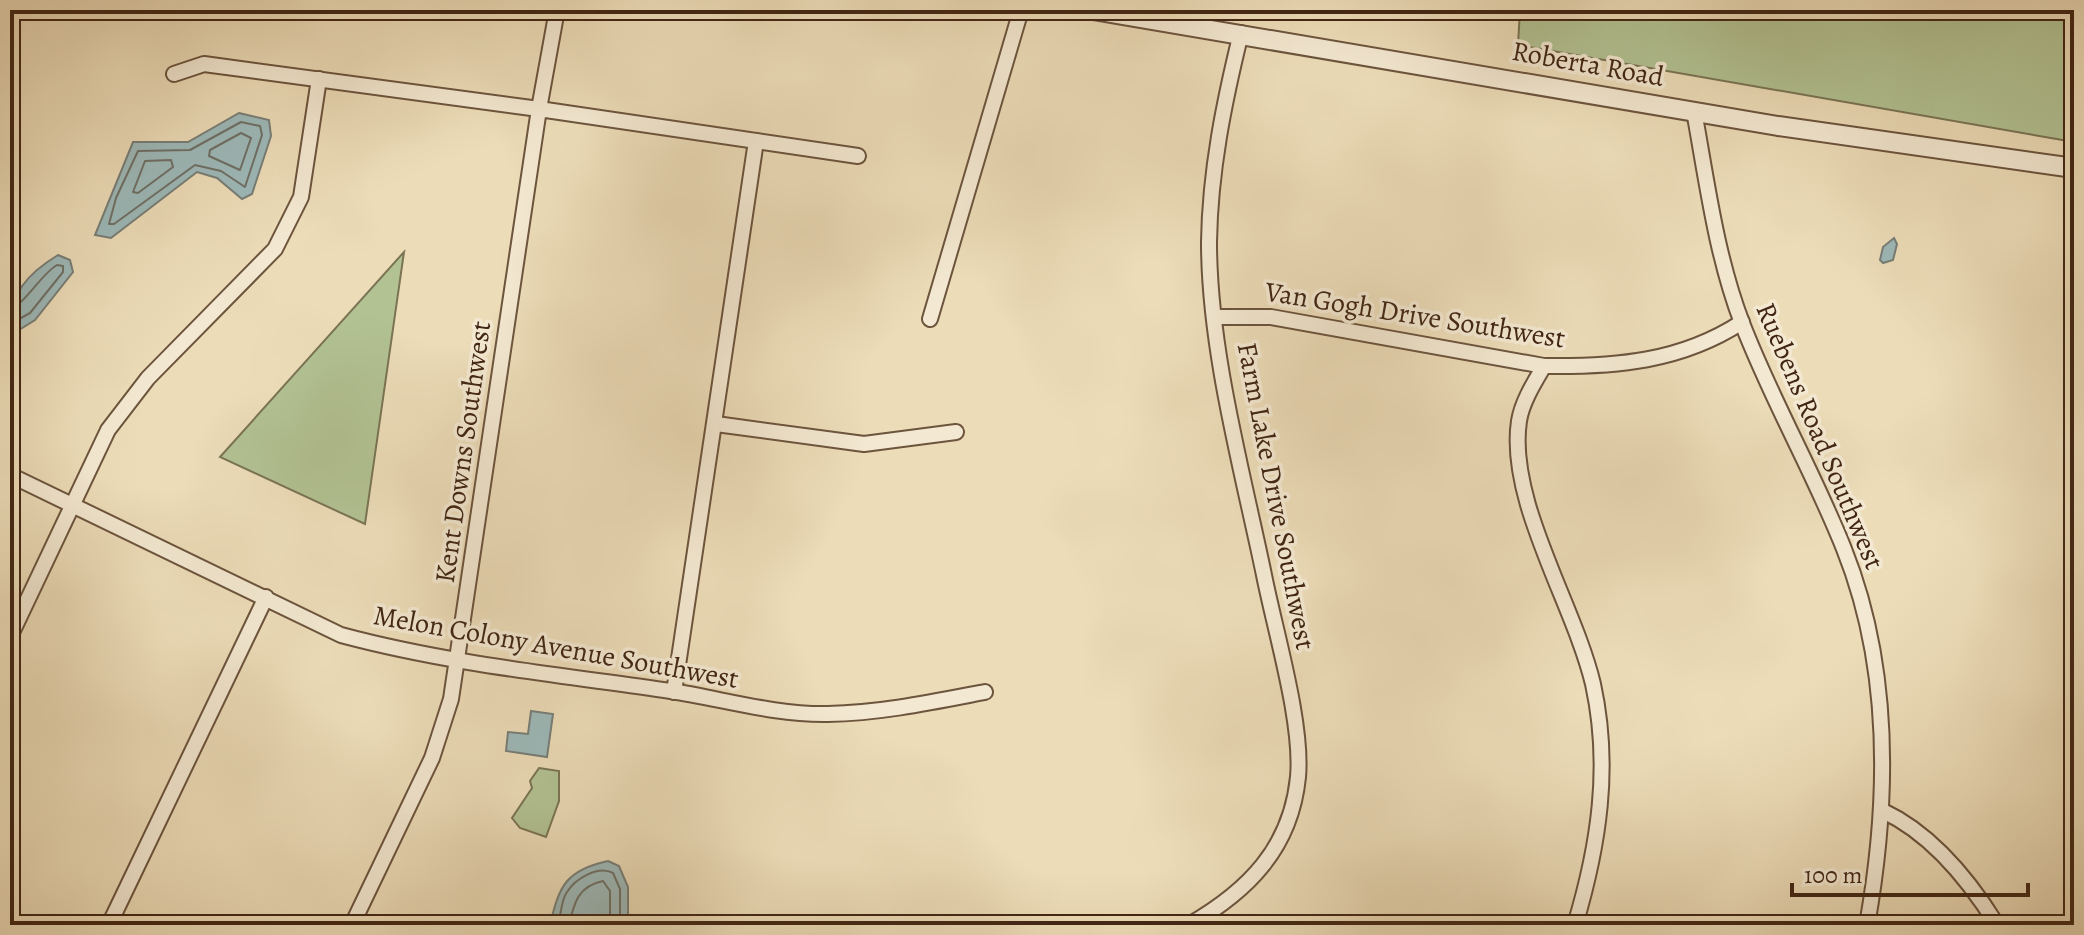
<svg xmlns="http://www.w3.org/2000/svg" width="2084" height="935" viewBox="0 0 2084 935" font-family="Alegreya,serif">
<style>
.green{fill:#b2c293;stroke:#7a7454;stroke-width:2}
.water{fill:#9db9b9;stroke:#787e77;stroke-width:2}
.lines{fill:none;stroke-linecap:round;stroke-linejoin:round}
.shore{stroke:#6f7066;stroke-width:2}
.minor-casing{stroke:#6c543d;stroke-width:18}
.tertiary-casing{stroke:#6c543d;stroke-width:22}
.minor{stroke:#f3e8d1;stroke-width:14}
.tertiary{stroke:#f3e8d1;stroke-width:18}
.labels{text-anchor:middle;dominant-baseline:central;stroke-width:7;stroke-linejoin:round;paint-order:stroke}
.street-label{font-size:28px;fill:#412614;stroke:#f3e8d1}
</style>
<rect width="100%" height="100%" fill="#ecdcb8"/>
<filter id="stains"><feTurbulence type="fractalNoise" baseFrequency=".0025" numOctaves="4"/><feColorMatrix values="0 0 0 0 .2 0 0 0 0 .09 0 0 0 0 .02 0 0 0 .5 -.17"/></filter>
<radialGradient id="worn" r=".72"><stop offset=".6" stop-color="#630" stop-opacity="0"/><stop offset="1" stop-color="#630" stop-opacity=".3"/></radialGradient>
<g class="green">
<path d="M 1520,10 L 2074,10 L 2074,142 L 1518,45 Z"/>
<path d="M 404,252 L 365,524 L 220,457 Z"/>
<path d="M 539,768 L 559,771 L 559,801 L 546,837 L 520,828 L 512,818 L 532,788 L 530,781 Z"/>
</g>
<g class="water">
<path d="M 239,113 L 269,120 L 271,136 L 252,194 L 242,199 L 217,178 L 197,172 L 111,238 L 95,235 L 133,142 L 188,142 Z"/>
<path d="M 1894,238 L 1897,244 L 1893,260 L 1883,263 L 1880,260 L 1883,247 Z"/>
<path d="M 58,255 L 70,260 L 73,272 L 35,320 L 14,333 L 10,330 C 10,293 27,274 58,255 Z"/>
<path d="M 531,711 L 553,714 L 547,757 L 506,751 L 508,732 L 528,734 Z"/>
<path d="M 608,861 L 619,866 L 628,887 L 628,925 L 550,925 C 559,886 566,870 608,861 Z"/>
</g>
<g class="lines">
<g class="shore">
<path d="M 241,122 L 260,126 L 262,135 L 245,187 L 221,171 L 195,165 L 114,224 L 109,224 L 116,198 L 138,151 L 190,150 Z"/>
<path d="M 241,133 L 251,138 L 240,170 L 209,156 L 210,150 Z"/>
<path d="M 171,160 L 173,167 L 138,193 L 133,192 L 145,161 Z"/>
<path d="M 10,308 C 24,306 41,274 57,265 L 63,266 L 63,272 L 30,313 L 10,324"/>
<path d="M 558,925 C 561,915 561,900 567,892 C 575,879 598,865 613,873 L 620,889 L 620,925"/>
<path d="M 569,925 C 574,903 578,886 603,881 L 610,891 L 610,925"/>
</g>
<g class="minor-casing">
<g id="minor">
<path d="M 174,74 L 204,64 L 539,109 L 557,10"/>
<path d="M 1694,111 C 1707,182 1716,255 1742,323 C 1772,401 1814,473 1844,549 C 1892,669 1889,801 1867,925"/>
<path d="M 1216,317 L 1271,317 L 1544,366 C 1615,367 1681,362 1742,322"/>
<path d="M 930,319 L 1021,10"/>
<path d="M 1544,366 C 1534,383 1522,402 1519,421 C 1507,501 1574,604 1593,684 C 1611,766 1599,845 1575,925"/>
<path d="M 716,424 L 864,444 L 956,432"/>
<path d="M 10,475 L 341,635 C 449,664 561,675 671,691 C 723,699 775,715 828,714 C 881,713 933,702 985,692"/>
<path d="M 10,637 L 108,430 L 148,378 L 275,249 L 301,197 L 319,79"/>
<path d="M 674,692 L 756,141"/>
<path d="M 1883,811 C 1932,834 1969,880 1997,925"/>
<path d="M 109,925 L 266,597"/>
<path d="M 352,925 L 432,758 L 451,699 L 539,109 L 858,156"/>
<path d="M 1189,925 C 1248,891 1291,848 1298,777 C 1303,723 1275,631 1264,575 C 1242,469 1209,350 1209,242 C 1210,171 1224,102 1241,33"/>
</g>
</g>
<g class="tertiary-casing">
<path id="tertiary" d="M 1093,10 L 1778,126 L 2074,168"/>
</g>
<use href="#minor" class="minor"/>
<use href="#tertiary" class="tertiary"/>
</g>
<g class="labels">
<g class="street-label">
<text transform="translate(1588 64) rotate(10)">Roberta Road</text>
<text transform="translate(1415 315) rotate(9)">Van Gogh Drive Southwest</text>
<text transform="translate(1820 436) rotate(67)">Ruebens Road Southwest</text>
<text transform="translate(463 452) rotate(-82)">Kent Downs Southwest</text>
<text transform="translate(1276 496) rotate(79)">Farm Lake Drive Southwest</text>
<text transform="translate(556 647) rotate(10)">Melon Colony Avenue Southwest</text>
</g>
</g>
<rect width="2084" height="935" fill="none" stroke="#ecdcb8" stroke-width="40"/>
<rect x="12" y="12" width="2060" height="911" fill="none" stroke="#412614" stroke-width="4"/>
<rect x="20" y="20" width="2044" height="895" fill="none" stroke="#412614" stroke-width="2"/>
<path d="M1792 883v12h236v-12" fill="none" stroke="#412614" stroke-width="4"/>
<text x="1804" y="883" font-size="24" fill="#412614" stroke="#f3e8d1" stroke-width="6" paint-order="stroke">100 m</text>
<rect width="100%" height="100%" filter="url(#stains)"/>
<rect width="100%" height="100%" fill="url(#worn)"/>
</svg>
